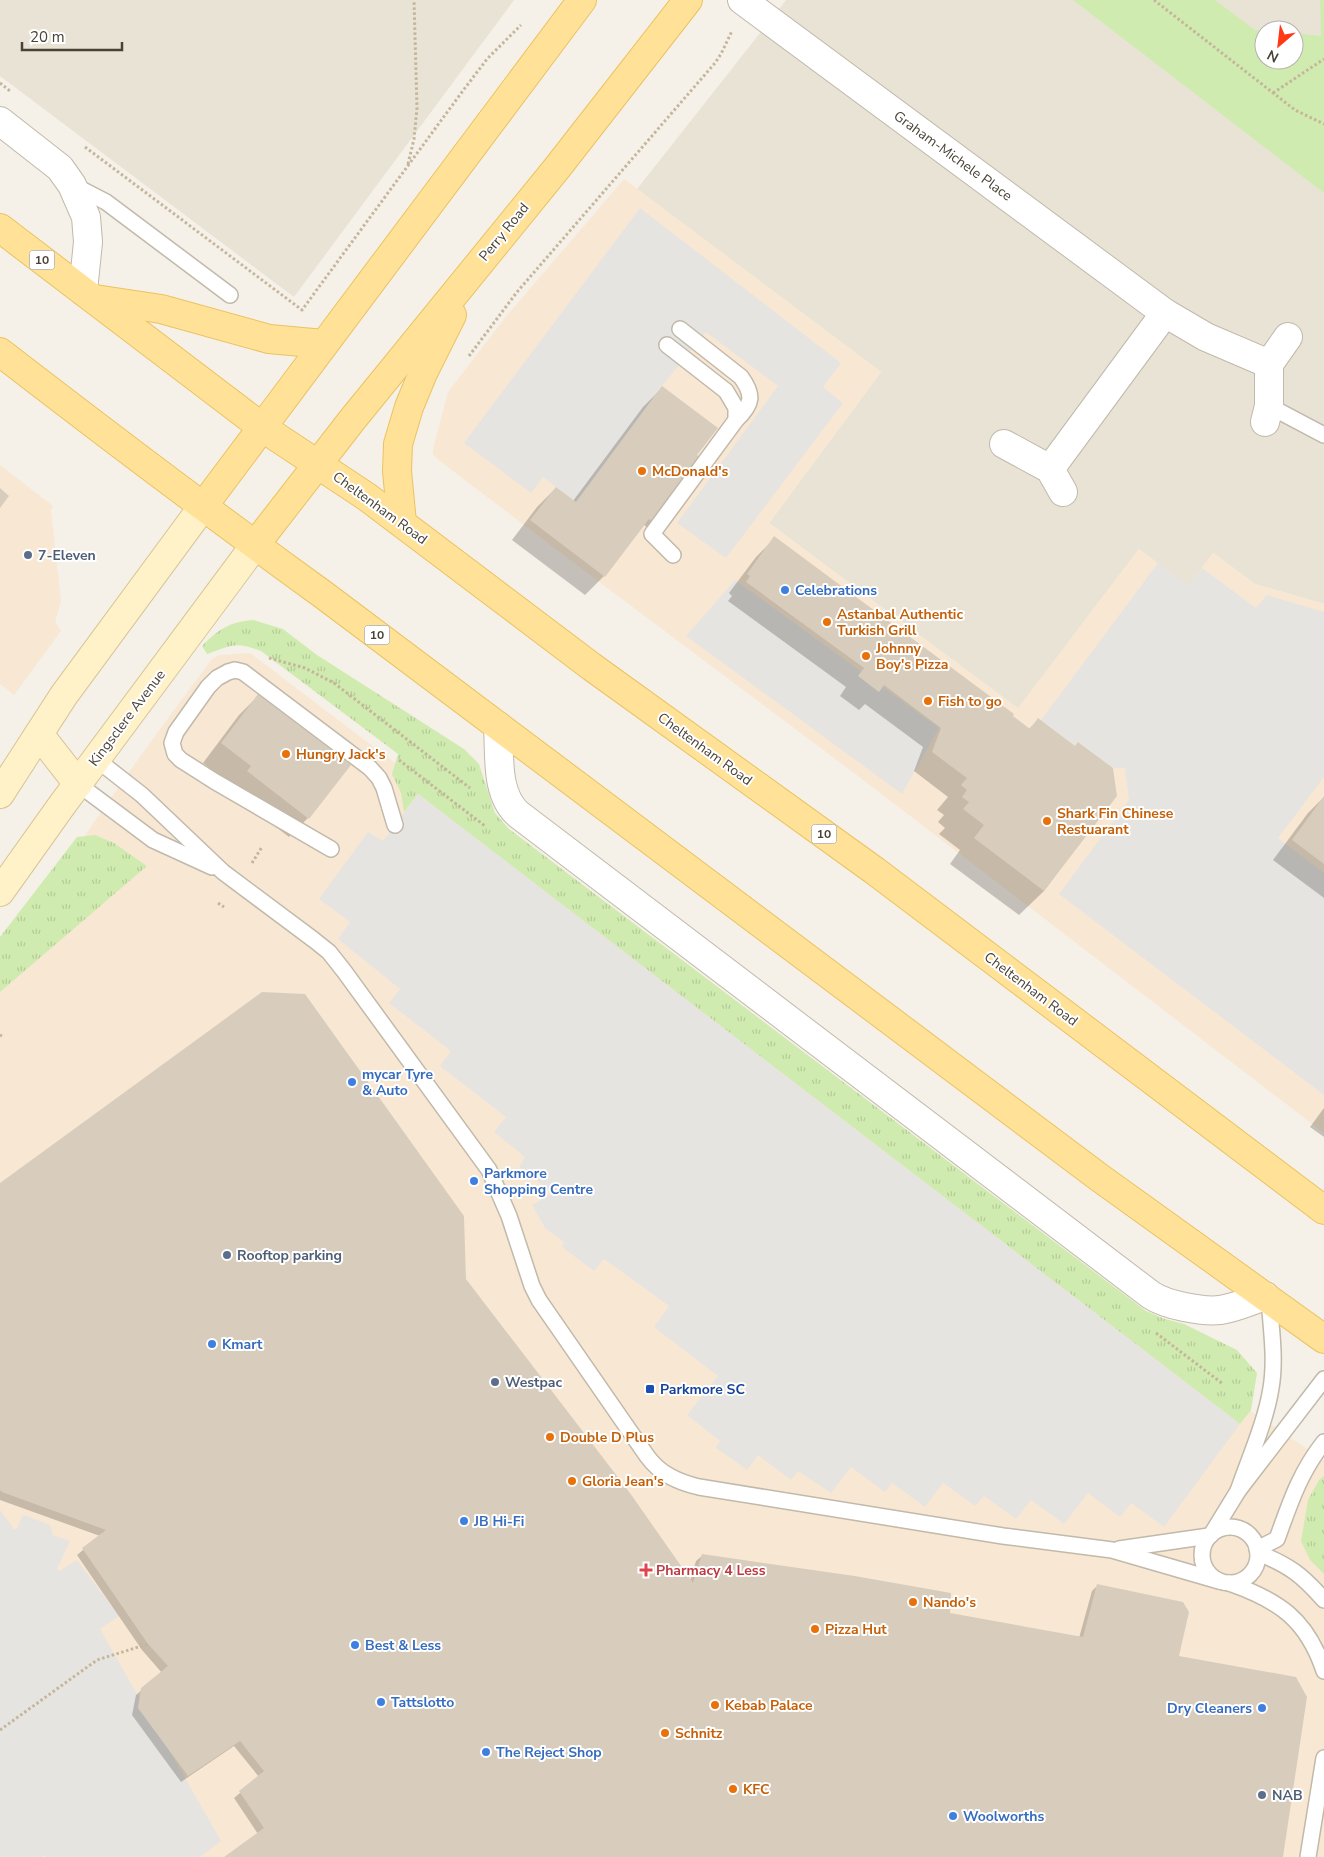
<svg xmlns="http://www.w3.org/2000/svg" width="1324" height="1857" viewBox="0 0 1324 1857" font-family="'Nunito Sans',sans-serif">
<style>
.residential{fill:#e9e3d6;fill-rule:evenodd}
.commercial{fill:#f8e8d3}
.grass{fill:url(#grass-tufts)}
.park{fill:#d0ebaf}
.parking{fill:#e6e4e0}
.shadow{fill:#0003}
.building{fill:#d8cdbd}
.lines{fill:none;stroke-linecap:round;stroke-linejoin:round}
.lane-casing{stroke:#c1b9aa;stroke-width:18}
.street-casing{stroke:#c1b9aa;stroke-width:30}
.secondary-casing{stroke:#d8c696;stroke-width:30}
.primary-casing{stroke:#ebc261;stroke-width:30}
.path{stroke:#c4b59b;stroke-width:3;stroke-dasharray:2.5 2.5;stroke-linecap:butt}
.lane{stroke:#fff;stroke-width:15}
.street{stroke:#fff;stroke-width:28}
.secondary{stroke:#fff2c9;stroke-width:28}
.primary{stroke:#ffe298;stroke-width:28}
.food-dot{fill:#e8710a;stroke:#fff;stroke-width:2}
.service-dot{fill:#5c6f8a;stroke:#fff;stroke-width:2}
.shop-dot{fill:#3f7fe0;stroke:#fff;stroke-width:2}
.transit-dot{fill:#1a4fb4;stroke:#fff;stroke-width:2}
.health-dot{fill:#e0444e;stroke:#fff;stroke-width:2}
.labels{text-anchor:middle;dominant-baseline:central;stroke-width:4;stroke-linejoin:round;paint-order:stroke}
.shield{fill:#fff;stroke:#807b72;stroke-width:1}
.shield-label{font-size:12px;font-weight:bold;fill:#494236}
.street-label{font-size:14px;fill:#494236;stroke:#fff}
.food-label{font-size:14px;font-weight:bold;fill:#c56008;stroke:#fff;text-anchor:start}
.service-label{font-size:14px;font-weight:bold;fill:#4e5e75;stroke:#fff;text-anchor:start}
.shop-label{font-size:14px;font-weight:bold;fill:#366cbe;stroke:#fff;text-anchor:start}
.transit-label{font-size:14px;font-weight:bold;fill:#164399;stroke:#fff;text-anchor:start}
.health-label{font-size:14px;font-weight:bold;fill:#be3a42;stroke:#fff;text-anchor:start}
</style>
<defs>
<pattern id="grass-tufts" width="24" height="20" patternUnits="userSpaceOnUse" patternTransform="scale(1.25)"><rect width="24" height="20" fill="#d0ebaf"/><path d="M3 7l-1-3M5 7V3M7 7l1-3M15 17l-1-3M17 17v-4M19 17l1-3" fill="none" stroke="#b4cb97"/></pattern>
</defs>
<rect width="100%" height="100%" fill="#f5f1e8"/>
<g class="residential">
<path d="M 0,0 L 514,0 L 294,297 L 0,76 Z"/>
<path d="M 786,0 L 1324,0 L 1324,604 L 1255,584 L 1213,553 L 1188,587 L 1139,549 L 1018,709 L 769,523 L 881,372 L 637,189 ZM 1264,30 L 1294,30 L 1294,60 L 1264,60 Z"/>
</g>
<g class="commercial">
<path d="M 624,179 L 881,372 L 769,523 L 1018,708 L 1139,549 L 1188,586 L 1213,553 L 1255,584 L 1324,604 L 1324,1133 L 854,773 L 598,581 L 437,459 L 433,454 L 433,449 L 448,392 L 504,319 Z"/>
<path d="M 0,465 L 53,506 L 51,510 L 61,601 L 55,622 L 61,631 L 14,695 L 0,684 Z"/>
<path d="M 250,653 L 1243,1406 L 1324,1460 L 1324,1857 L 0,1857 L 0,957 L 141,755 L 211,660 L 219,655 Z"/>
</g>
<g class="grass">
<path d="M 253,620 L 283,629 L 317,655 L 464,749 L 479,764 L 495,813 L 509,829 L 1146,1311 L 1165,1319 L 1184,1324 L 1237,1350 L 1257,1373 L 1251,1410 L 1240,1424 L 418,794 L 404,812 L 401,793 L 392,774 L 398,754 L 261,651 C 235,641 232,645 207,654 L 202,646 C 219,629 229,622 253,620 Z"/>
<path d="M 95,835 L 114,843 L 147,866 L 0,992 L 0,937 L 77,837 Z"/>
<path d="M 1324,1476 L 1324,1574 L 1310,1560 L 1301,1541 L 1308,1500 L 1319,1480 Z"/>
</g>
<path class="park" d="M 1073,0 L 1215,0 L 1255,30 L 1264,30 L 1264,60 L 1294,60 L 1294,33 L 1321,36 L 1320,0 L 1324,0 L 1324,193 Z"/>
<g class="parking">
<path d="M 640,208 L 841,363 L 823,387 L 843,403 L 726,558 L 677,523 L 778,386 L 706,332 L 662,386 L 576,502 L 543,477 L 531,493 L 464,443 Z"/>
<path d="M 1158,563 L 1188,586 L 1202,568 L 1256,608 L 1267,595 L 1324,612 L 1324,777 L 1278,838 L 1324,873 L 1324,1095 L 1059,894 L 1129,800 L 1125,768 L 1113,768 L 1079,742 L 1075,746 L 1041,720 Z"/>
<path d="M 735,580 L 939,728 L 902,794 L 686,636 Z"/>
<path d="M 418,794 L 1240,1424 L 1164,1527 L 1131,1503 L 1120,1517 L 1088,1493 L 1064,1524 L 1031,1500 L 1016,1519 L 984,1496 L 975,1506 L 943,1483 L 925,1507 L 892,1483 L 885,1492 L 851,1467 L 831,1493 L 798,1471 L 791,1480 L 758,1455 L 747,1470 L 716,1448 L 720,1441 L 687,1415 L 718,1376 L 654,1327 L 669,1306 L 604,1259 L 594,1271 L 562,1247 L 564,1242 L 545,1228 L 532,1205 L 553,1193 L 519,1167 L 525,1157 L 494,1132 L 506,1117 L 440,1066 L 451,1051 L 389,1003 L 400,989 L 338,939 L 350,922 L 319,899 L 368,832 L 383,841 Z"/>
<path d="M 0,1510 L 14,1529 L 17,1529 L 22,1517 L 24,1515 L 50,1525 L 53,1535 L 70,1541 L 57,1569 L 59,1571 L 77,1560 L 119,1616 L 100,1629 L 221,1841 L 200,1857 L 45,1857 L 44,1855 L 41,1857 L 0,1857 Z"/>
</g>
<g class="shadow">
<path d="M 662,388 L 695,456 L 650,530 L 643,524 L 604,576 L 585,595 L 512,540 L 537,507 L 556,488 L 573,501 L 643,407 Z"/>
<path d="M 775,538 L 1029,729 L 1038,720 L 1115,796 L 1044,891 L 1019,915 L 950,864 L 960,850 L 939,834 L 945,828 L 938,822 L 944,815 L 937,810 L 948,797 L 914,771 L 923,747 L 865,704 L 859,710 L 840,696 L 846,687 L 728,601 L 732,596 L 729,593 L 756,557 Z"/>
<path d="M 258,696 L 308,818 L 289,837 L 229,791 L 233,786 L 203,763 L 239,715 Z"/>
<path d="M 1324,797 L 1324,898 L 1273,860 L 1308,813 Z"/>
<path d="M 1324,1108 L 1324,1137 L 1310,1127 Z"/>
<path d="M 0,1184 L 465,1279 L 690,1581 L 696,1561 L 703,1555 L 949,1615 L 1079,1638 L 1092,1591 L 1098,1585 L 1177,1657 L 1282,1857 L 226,1857 L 258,1834 L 234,1798 L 259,1777 L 234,1746 L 181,1782 L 132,1715 L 136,1695 L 162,1673 L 142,1650 L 77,1555 L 100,1536 L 0,1500 Z"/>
</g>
<g class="building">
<path d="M 662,386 L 718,428 L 697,455 L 704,461 L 657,525 L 649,519 L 605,577 L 530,520 L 556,487 L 576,502 Z"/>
<path d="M 0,488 L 9,496 L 0,508 Z"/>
<path d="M 774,536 L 1014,714 L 1013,716 L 1030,729 L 1038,718 L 1075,746 L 1078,742 L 1113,768 L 1117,796 L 1044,891 L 974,838 L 984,825 L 963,809 L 969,802 L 962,797 L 967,790 L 961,785 L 967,778 L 932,752 L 941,728 L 884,685 L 879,692 L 858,676 L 864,668 L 746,582 L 750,576 L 747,574 Z"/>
<path d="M 258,694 L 351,765 L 309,819 L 247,771 L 251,766 L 221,743 Z"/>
<path d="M 1324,796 L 1324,864 L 1292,840 Z"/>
<path d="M 262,992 L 305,994 L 464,1216 L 466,1279 L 630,1493 L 693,1583 L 702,1554 L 855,1576 L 951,1593 L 950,1613 L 1083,1637 L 1097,1584 L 1183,1602 L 1189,1612 L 1179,1656 L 1296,1677 L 1307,1697 L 1283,1857 L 224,1857 L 264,1828 L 239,1791 L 264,1771 L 240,1741 L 188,1776 L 138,1708 L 141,1688 L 168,1666 L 148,1644 L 82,1548 L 106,1530 L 2,1492 L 0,1490 L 0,1183 Z"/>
</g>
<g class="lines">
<g class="lane-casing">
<g id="lane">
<path d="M 73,185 L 106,202 L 230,295"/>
<path d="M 667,345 L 726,391 L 736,408 L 736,420"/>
<path d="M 1269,406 L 1324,435"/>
<path d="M 673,555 L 652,534 L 736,420 C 753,404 754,395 741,377 L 680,329"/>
<path d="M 96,759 L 142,795 L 223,872 L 314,940 L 329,952 L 344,971 L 489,1170 L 509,1216 L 532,1286 L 539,1300 L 647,1456 C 660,1474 678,1482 699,1487 L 1003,1536 L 1112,1550 L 1219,1581"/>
<path d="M 78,784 L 153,840 L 212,867"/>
<path d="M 331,849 L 214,781 L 181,760 L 175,754 L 172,743 L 176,732 L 208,687 L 217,678 L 228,672 L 235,670 L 243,672 L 370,768 L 379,778 L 384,788 L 395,825"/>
<path d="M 1238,1491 C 1249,1459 1266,1421 1271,1388 C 1276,1359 1271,1328 1269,1299"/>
<circle cx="1230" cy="1555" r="28"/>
<path d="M 1211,1535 L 1238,1491 L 1324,1379"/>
<path d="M 1119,1549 L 1209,1536"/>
<path d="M 1257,1549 L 1277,1539 C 1290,1503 1300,1472 1324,1442"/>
<path d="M 1258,1553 C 1289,1565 1302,1575 1324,1600"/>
<path d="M 1229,1583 C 1278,1600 1307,1619 1324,1671"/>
<path d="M 1308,1857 L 1324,1758"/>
</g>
</g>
<g class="street-casing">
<g id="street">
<path d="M 742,0 L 1165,313 L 1206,337 L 1269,364"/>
<path d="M 0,121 L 60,168 L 72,185 L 86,217 L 88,242 L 83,291"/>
<path d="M 1265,422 L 1269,406 L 1269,364 L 1288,337"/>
<path d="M 1004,444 L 1050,469 L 1063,492"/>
<path d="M 1050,469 L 1165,313"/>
<path d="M 498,726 C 500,755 495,793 518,814 L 1151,1295 C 1166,1305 1202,1312 1220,1310 C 1235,1308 1250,1301 1265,1296"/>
</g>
</g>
<g class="secondary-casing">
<g id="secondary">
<path d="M 39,734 L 78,784"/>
<path d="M 0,794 L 64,695 L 204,505"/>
<path d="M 0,892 L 62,805 L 255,545"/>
</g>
</g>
<g class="primary-casing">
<g id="primary">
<path d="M 0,228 L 263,428 L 367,497 L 592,667 L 875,871 L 1324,1210"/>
<path d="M 95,299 L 161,309 L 269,339 L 324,344"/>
<path d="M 0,352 C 106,434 212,514 321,593 L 1100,1178 L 1324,1339"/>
<path d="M 204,505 L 582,0"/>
<path d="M 402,523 L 397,471 L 398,444 L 409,407 L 423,373 L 452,315"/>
<path d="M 255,545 L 352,420 L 557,168 L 688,0"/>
</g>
</g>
<g class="path">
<path d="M 1154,0 L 1295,110 L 1324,124"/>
<path d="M 0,83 L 10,91"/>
<path d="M 1273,93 L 1324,59"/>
<path d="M 85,147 L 302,310 L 462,92 L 487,59 L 521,25"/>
<path d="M 408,164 L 414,139 L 417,108 L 414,0"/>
<path d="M 469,356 L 517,292 L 715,63 L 721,54 L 732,31"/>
<path d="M 269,658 L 305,668 L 334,683 L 470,788"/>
<path d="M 399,760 L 485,826"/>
<path d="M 252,863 L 262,847"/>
<path d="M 218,903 L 224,907"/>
<path d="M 0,1035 L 2,1036"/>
<path d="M 1156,1333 L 1223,1384"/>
<path d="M 0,1730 L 97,1660 L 148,1644"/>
</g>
<use href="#lane" class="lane"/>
<use href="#street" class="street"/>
<use href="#secondary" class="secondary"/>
<use href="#primary" class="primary"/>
</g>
<g class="food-dot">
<circle cx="642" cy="471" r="5"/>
<circle cx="827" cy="622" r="5"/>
<circle cx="866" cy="656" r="5"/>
<circle cx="928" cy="701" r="5"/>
<circle cx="286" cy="754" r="5"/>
<circle cx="1047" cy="821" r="5"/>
<circle cx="550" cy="1437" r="5"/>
<circle cx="572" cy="1481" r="5"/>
<circle cx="913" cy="1602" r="5"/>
<circle cx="815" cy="1629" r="5"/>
<circle cx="715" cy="1705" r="5"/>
<circle cx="665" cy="1733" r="5"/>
<circle cx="733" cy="1789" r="5"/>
</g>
<g class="service-dot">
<circle cx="28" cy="555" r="5"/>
<circle cx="227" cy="1255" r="5"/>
<circle cx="495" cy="1382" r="5"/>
<circle cx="1262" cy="1795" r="5"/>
</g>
<g class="shop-dot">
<circle cx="785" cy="590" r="5"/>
<circle cx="352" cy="1082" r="5"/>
<circle cx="474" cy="1181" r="5"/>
<circle cx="212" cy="1344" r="5"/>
<circle cx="464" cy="1521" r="5"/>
<circle cx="355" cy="1645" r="5"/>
<circle cx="381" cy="1702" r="5"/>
<circle cx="1262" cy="1708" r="5"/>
<circle cx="486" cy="1752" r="5"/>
<circle cx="953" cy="1816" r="5"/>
</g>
<rect class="transit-dot" x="645" y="1384" width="10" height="10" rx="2.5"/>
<path class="health-dot" d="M643.5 1562.5h5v5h5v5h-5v5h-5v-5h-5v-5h5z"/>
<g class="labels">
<g class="shield">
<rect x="29.5" y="250.5" width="25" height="19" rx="4"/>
<rect x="364.5" y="625.5" width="25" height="19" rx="4"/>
<rect x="811.5" y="824.5" width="25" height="19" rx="4"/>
</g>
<g class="shield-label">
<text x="42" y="260">10</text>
<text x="377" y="635">10</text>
<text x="824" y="834">10</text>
</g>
<g class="street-label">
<text transform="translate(953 156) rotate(36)">Graham-Michele Place</text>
<text transform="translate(504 232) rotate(-51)">Perry Road</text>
<text transform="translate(380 508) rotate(36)">Cheltenham Road</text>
<text transform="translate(127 718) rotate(-53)">Kingsclere Avenue</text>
<text transform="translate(705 749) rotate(36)">Cheltenham Road</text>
<text transform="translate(1031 989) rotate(37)">Cheltenham Road</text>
</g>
<g class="food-label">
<text x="652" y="471">McDonald's</text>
<text x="837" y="614">Astanbal Authentic<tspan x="837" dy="16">Turkish Grill</tspan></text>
<text x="876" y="648">Johnny<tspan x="876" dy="16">Boy's Pizza</tspan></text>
<text x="938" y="701">Fish to go</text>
<text x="296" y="754">Hungry Jack's</text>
<text x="1057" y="813">Shark Fin Chinese<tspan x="1057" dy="16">Restuarant</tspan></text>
<text x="560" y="1437">Double D Plus</text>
<text x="582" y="1481">Gloria Jean's</text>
<text x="923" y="1602">Nando's</text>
<text x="825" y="1629">Pizza Hut</text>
<text x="725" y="1705">Kebab Palace</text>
<text x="675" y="1733">Schnitz</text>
<text x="743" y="1789">KFC</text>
</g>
<g class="service-label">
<text x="38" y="555">7-Eleven</text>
<text x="237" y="1255">Rooftop parking</text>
<text x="505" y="1382">Westpac</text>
<text x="1272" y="1795">NAB</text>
</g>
<g class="shop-label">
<text x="795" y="590">Celebrations</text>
<text x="362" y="1074">mycar Tyre<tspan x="362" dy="16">&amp; Auto</tspan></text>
<text x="484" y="1173">Parkmore<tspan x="484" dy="16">Shopping Centre</tspan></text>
<text x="222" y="1344">Kmart</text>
<text x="474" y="1521">JB Hi-Fi</text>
<text x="365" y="1645">Best &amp; Less</text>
<text x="391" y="1702">Tattslotto</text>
<text x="1252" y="1708" text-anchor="end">Dry Cleaners</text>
<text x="496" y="1752">The Reject Shop</text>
<text x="963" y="1816">Woolworths</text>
</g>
<g class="transit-label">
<text x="660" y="1389">Parkmore SC</text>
</g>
<g class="health-label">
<text x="656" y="1570">Pharmacy 4 Less</text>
</g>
</g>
<g transform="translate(1279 45) rotate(208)"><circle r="24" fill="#ffffff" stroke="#b6b3af"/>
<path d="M0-4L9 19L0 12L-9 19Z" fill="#ff3916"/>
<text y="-8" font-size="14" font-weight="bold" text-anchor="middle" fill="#494236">N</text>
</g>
<path d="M22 42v8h100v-8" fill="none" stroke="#494236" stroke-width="2.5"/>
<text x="30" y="42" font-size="15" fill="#494236" stroke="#ffffff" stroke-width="4" paint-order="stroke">20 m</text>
</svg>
